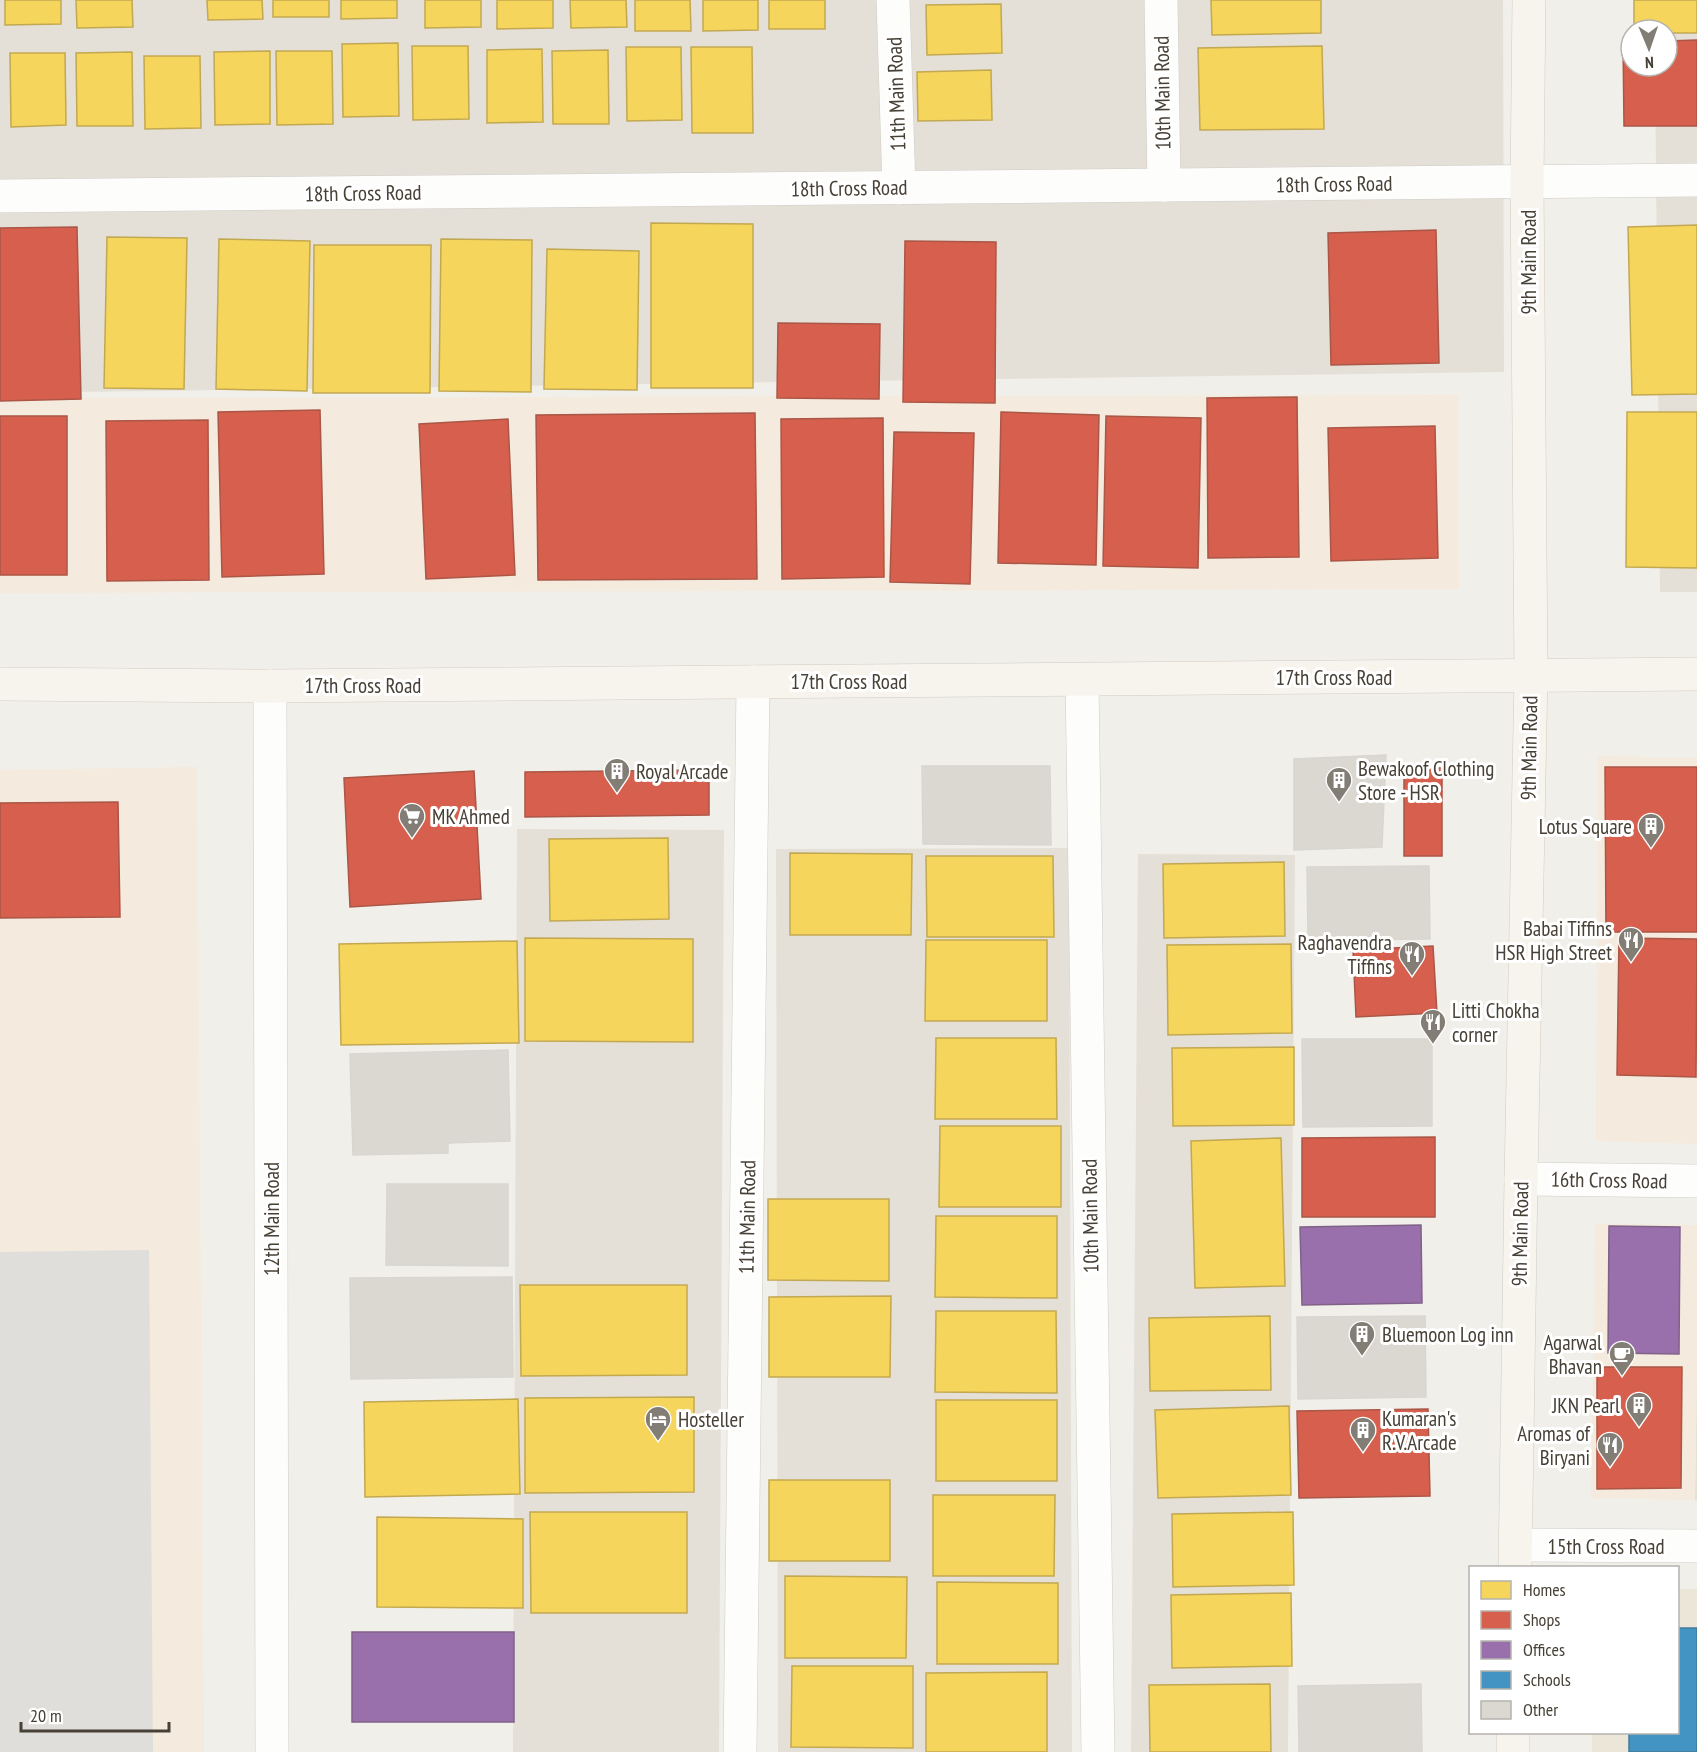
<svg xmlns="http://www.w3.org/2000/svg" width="1697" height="1752" viewBox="0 0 1697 1752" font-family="'PT Sans Narrow',sans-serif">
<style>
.residential{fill:#e5e0d7}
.commercial{fill:#f4eadd}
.education{fill:#ece6d9}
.parking{fill:#e0deda}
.homes{fill:#f6d55c;stroke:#c2a851;stroke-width:1.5}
.shops{fill:#d6604d;stroke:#ab5646;stroke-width:1.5}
.offices{fill:#9970ab;stroke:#806288;stroke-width:1.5}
.schools{fill:#4393c3;stroke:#447a99;stroke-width:1.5}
.building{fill:#dbd8d2;stroke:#d9d6d0;stroke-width:1.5}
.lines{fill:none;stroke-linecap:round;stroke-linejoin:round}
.street-casing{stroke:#cfccc7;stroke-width:34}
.secondary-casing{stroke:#d1ccc1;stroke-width:34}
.street{stroke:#fdfdfc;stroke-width:33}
.secondary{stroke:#f7f4ee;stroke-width:33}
.labels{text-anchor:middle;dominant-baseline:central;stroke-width:6;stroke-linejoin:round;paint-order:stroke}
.street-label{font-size:21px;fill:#474036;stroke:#fff}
.poi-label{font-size:21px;fill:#474036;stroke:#fff;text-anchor:start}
</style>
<rect width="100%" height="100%" fill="#f1efea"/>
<g class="residential">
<path d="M 0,0 L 1503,0 L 1504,372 L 0,393 Z"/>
<path d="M 1697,0 L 1697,592 L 1660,592 L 1655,66 L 1667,66 L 1667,30 Z"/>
<path d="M 517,829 L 724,830 L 719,1752 L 513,1752 Z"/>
<path d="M 1069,848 L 1072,1752 L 778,1752 L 776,849 Z"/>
<path d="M 1138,854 L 1295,855 L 1288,1752 L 1131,1752 Z"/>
<path d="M 1697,1371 L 1697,1500 L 1695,1500 Z"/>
</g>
<g class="commercial">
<path d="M 1458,395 L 1459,589 L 0,593 L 0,398 Z"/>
<path d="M 1598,756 L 1697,758 L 1697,1144 L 1596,1141 Z"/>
<path d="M 197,767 L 204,1752 L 0,1752 L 0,770 Z"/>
<path d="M 1595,1224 L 1697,1225 L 1697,1371 L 1695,1500 L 1591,1498 Z"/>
</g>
<path class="education" d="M 1678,1589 L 1697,1589 L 1697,1752 L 1592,1752 L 1592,1733 L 1678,1732 Z"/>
<path class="parking" d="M 149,1250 L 153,1752 L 0,1752 L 0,1252 Z"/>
<g class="homes">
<path d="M 5,0 L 61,0 L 61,24 L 5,25 Z"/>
<path d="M 76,0 L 132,0 L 133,27 L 77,28 Z"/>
<path d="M 207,0 L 262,0 L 263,19 L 208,20 Z"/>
<rect x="273" y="0" width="56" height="17"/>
<path d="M 341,0 L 397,0 L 397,18 L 341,19 Z"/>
<path d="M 425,0 L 481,0 L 481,27 L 425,28 Z"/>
<path d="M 497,0 L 553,0 L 553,28 L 497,29 Z"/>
<path d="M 570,0 L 626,0 L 627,27 L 571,28 Z"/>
<path d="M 635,0 L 690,0 L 691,31 L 635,31 Z"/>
<path d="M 703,0 L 758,0 L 758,30 L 703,31 Z"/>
<rect x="769" y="0" width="56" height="29"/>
<path d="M 1211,0 L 1321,0 L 1321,33 L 1212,35 Z"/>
<path d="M 1634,0 L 1697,0 L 1697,33 L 1667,33 L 1667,30 L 1634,30 Z"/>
<path d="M 1001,4 L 1002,53 L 927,55 L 926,5 Z"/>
<path d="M 398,43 L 399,116 L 343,117 L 342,44 Z"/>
<path d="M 412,46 L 468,46 L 469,119 L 413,120 Z"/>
<path d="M 1322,46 L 1324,129 L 1200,130 L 1198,48 Z"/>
<path d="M 626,47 L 681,47 L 682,120 L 627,121 Z"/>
<path d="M 691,47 L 752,47 L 753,133 L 692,133 Z"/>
<path d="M 542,49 L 543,122 L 487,123 L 487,50 Z"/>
<path d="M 608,50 L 609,124 L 553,124 L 552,51 Z"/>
<path d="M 270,51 L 270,124 L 215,125 L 214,52 Z"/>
<path d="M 276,51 L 332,51 L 333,124 L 277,125 Z"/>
<path d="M 132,52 L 133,126 L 77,126 L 76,53 Z"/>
<path d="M 10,53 L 65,53 L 66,125 L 11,127 Z"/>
<path d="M 144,56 L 200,56 L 201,128 L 145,129 Z"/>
<path d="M 991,70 L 992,120 L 918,121 L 917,72 Z"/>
<path d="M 651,223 L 753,224 L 753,388 L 651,388 Z"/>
<path d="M 1697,225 L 1697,394 L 1632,395 L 1628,227 Z"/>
<path d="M 107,237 L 187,238 L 184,389 L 104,388 Z"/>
<path d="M 219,239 L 310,241 L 307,391 L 216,389 Z"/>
<path d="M 441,239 L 532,240 L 531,392 L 439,391 Z"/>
<path d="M 314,245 L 431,245 L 430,393 L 313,393 Z"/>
<path d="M 547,249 L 639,251 L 637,390 L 544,389 Z"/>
<path d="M 1627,412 L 1697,412 L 1697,568 L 1626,567 Z"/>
<path d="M 668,838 L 669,919 L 550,921 L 549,839 Z"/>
<path d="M 790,853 L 912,854 L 911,935 L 790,935 Z"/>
<path d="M 926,856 L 1053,856 L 1054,937 L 927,937 Z"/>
<path d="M 1284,862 L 1285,936 L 1164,938 L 1163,864 Z"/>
<path d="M 525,938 L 693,939 L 693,1042 L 525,1041 Z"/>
<path d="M 926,940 L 1047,940 L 1047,1021 L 925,1021 Z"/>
<path d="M 517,941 L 519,1043 L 341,1045 L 339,944 Z"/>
<path d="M 1291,944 L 1292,1033 L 1168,1035 L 1167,945 Z"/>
<path d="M 936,1038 L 1056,1038 L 1057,1119 L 935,1119 Z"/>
<path d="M 1294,1047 L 1294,1125 L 1173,1126 L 1172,1048 Z"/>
<path d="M 940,1126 L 1061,1126 L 1061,1207 L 939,1207 Z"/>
<path d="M 1281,1138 L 1285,1286 L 1195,1288 L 1191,1141 Z"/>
<path d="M 768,1199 L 889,1199 L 889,1281 L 768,1280 Z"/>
<path d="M 936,1216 L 1057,1216 L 1057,1298 L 935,1297 Z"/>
<path d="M 520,1285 L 687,1285 L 687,1375 L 521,1376 Z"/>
<path d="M 891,1296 L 890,1377 L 769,1377 L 769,1297 Z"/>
<path d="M 936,1311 L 1056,1311 L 1057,1393 L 935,1392 Z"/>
<path d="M 1270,1316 L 1271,1390 L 1150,1391 L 1149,1318 Z"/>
<path d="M 694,1397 L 694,1492 L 525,1493 L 525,1398 Z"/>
<path d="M 518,1399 L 520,1494 L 365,1497 L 364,1402 Z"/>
<rect x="936" y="1400" width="121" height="81"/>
<path d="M 1289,1406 L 1291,1495 L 1158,1498 L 1155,1410 Z"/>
<rect x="769" y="1480" width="121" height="81"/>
<path d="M 933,1495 L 1055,1495 L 1054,1576 L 933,1576 Z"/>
<path d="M 530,1512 L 687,1512 L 687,1613 L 531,1613 Z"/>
<path d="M 1293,1512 L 1294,1585 L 1173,1587 L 1172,1514 Z"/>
<path d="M 377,1517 L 523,1519 L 523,1608 L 377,1607 Z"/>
<path d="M 785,1576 L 907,1577 L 906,1658 L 785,1658 Z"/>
<path d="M 937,1582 L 1058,1583 L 1058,1664 L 937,1664 Z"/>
<path d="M 1291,1593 L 1292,1666 L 1172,1668 L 1171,1595 Z"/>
<path d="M 792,1666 L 913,1666 L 913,1748 L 791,1747 Z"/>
<path d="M 1047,1672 L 1047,1752 L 926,1752 L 926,1673 Z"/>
<path d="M 1270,1684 L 1271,1752 L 1150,1752 L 1149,1685 Z"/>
</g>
<g class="shops">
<path d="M 1697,40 L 1697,126 L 1624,126 L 1623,41 L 1631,41 L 1631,66 L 1667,66 L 1667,41 Z"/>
<path d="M 77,227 L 81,399 L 0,401 L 0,228 Z"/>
<path d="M 1436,230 L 1439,363 L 1331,365 L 1328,233 Z"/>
<path d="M 905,241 L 996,242 L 995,403 L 903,402 Z"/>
<path d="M 778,323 L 880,324 L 879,399 L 777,398 Z"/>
<path d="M 1297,397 L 1299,557 L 1208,558 L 1207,398 Z"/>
<path d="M 320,410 L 324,574 L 222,577 L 218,412 Z"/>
<path d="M 1001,412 L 1099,415 L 1096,565 L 998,563 Z"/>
<path d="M 755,413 L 757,579 L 538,580 L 536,415 Z"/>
<rect x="0" y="416" width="67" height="159"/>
<path d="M 1106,416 L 1201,418 L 1198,568 L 1103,566 Z"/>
<path d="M 883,418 L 884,577 L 782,579 L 781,419 Z"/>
<path d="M 508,419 L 515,575 L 426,579 L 419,424 Z"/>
<path d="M 208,420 L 209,580 L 107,581 L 106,421 Z"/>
<path d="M 1435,426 L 1438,558 L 1331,561 L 1328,428 Z"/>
<path d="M 894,432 L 974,433 L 970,584 L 890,582 Z"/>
<path d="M 1605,767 L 1697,767 L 1697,932 L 1606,932 Z"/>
<rect x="1404" y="768" width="38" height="88"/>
<path d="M 709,770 L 709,815 L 525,817 L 525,772 Z"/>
<path d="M 474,771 L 481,899 L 350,907 L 344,778 Z"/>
<path d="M 118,802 L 120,917 L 0,918 L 0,803 Z"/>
<path d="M 1619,938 L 1697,939 L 1696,1077 L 1617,1075 Z"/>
<path d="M 1433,946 L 1437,1013 L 1356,1017 L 1353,950 Z"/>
<path d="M 1435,1137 L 1435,1217 L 1302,1217 L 1302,1138 Z"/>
<path d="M 1597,1367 L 1682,1367 L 1681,1488 L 1597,1489 Z"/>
<path d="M 1428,1409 L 1430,1496 L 1299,1498 L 1297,1411 Z"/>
</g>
<g class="offices">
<path d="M 1421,1225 L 1422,1303 L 1302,1305 L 1300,1227 Z"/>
<path d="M 1609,1226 L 1680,1227 L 1679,1354 L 1608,1353 Z"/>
<rect x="352" y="1632" width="162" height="90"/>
</g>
<path class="schools" d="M 1678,1628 L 1697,1628 L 1697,1752 L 1629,1752 L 1629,1732 L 1678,1732 Z"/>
<g class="building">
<path d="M 1386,755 L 1382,847 L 1294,850 L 1294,759 Z"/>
<path d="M 922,766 L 1050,766 L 1051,845 L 923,844 Z"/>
<path d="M 1429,866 L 1430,939 L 1308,940 L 1307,867 Z"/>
<path d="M 1302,1039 L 1432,1039 L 1432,1126 L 1303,1127 Z"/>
<path d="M 508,1050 L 510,1141 L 448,1143 L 448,1153 L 353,1155 L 350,1054 Z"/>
<path d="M 387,1184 L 508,1184 L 508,1266 L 386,1265 Z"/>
<path d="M 512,1277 L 513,1377 L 351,1379 L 350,1278 Z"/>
<path d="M 1425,1316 L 1426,1397 L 1298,1399 L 1297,1317 Z"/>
<path d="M 1421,1684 L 1422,1752 L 1299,1752 L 1298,1686 Z"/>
</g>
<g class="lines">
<g class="street-casing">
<g id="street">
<path d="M 893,0 L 899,188"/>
<path d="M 1161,0 L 1164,185"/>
<path d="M 0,196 L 1697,180"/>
<path d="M 1082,680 L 1098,1752"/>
<path d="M 270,686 L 272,1752"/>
<path d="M 1521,1179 L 1697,1181"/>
<path d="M 1516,1545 L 1697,1546"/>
<path d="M 740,1752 L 753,682"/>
</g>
</g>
<g class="secondary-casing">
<g id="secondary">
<path d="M 0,684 L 270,686 L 1697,674"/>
<path d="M 1515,1568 L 1521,1179 L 1531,675 L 1527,182 L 1529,0"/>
<path d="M 1513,1752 L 1513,1732"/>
</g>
</g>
<use href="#street" class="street"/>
<use href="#secondary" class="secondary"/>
</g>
<defs>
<g id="building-pin" transform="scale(1.35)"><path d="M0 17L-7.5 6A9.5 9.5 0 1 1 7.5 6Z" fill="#827d75" stroke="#fff"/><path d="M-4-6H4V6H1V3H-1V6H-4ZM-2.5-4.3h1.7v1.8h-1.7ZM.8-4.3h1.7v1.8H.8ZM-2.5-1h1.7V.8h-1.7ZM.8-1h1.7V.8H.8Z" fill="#fff"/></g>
<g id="supermarket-pin" transform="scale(1.35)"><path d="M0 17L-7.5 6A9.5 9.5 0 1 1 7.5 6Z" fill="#827d75" stroke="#fff"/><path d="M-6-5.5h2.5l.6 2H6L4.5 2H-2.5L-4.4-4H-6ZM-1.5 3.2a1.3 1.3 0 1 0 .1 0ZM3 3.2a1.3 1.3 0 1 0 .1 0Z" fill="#fff"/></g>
<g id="restaurant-pin" transform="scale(1.35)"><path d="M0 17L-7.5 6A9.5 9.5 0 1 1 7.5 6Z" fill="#827d75" stroke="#fff"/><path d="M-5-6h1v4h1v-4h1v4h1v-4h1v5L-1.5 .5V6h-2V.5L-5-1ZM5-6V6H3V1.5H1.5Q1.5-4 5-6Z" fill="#fff"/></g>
<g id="cafe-pin" transform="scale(1.35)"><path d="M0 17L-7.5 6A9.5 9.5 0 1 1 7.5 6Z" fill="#827d75" stroke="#fff"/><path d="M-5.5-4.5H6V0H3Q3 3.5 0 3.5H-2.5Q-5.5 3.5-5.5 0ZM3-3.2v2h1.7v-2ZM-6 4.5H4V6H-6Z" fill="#fff"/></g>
<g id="hotel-pin" transform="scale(1.35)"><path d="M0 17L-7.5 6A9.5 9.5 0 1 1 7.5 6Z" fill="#827d75" stroke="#fff"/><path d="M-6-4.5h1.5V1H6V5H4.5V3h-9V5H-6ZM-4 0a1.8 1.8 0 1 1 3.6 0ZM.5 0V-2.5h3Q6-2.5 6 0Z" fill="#fff"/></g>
</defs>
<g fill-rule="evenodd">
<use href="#building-pin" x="617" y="771"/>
<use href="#building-pin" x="1339" y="780"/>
<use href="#supermarket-pin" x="412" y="816"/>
<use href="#building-pin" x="1651" y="826"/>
<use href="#restaurant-pin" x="1631" y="940"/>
<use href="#restaurant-pin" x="1412" y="954"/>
<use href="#restaurant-pin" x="1433" y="1022"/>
<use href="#building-pin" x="1362" y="1334"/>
<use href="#cafe-pin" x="1622" y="1354"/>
<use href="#building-pin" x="1639" y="1405"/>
<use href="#hotel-pin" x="658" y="1419"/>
<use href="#building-pin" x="1363" y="1430"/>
<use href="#restaurant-pin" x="1610" y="1445"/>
</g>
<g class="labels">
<g class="street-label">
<text transform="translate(1162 93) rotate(-91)">10th Main Road</text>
<text transform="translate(896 94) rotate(-92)">11th Main Road</text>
<text transform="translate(1334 184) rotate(-1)">18th Cross Road</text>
<text transform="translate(849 188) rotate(-1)">18th Cross Road</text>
<text transform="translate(363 193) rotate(-1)">18th Cross Road</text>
<text transform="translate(1528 262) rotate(-90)">9th Main Road</text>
<text x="1334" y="677">17th Cross Road</text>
<text x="849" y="681">17th Cross Road</text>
<text x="363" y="685">17th Cross Road</text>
<text transform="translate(1529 748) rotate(-89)">9th Main Road</text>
<text transform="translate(1609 1180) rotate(1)">16th Cross Road</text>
<text transform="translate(1090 1216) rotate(-91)">10th Main Road</text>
<text transform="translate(747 1217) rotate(-89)">11th Main Road</text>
<text transform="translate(271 1219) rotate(-90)">12th Main Road</text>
<text transform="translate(1520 1234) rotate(-89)">9th Main Road</text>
<text x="1606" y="1546">15th Cross Road</text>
</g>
<g class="poi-label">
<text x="1358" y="768">Bewakoof Clothing<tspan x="1358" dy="24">Store - HSR</tspan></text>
<text x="636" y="771">Royal Arcade</text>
<text x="432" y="816">MK Ahmed</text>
<text x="1632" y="826" text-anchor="end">Lotus Square</text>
<text x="1612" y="928" text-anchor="end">Babai Tiffins<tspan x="1612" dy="24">HSR High Street</tspan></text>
<text x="1392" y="942" text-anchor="end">Raghavendra<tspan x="1392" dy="24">Tiffins</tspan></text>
<text x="1452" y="1010">Litti Chokha<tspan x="1452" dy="24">corner</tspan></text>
<text x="1382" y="1334">Bluemoon Log inn</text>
<text x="1602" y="1342" text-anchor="end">Agarwal<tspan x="1602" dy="24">Bhavan</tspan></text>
<text x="1620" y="1405" text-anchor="end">JKN Pearl</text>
<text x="1382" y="1418">Kumaran's<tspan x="1382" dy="24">R.V.Arcade</tspan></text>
<text x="678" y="1419">Hosteller</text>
<text x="1590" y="1433" text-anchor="end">Aromas of<tspan x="1590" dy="24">Biryani</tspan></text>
</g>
</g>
<rect x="1469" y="1566" width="210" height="168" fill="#ffffff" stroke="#b5b3af" stroke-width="1.5"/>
<rect x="1481" y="1581" width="30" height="18" fill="#f6d55c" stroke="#b5b3af" stroke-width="1.5"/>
<text x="1523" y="1596" font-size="18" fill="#474036">Homes</text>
<rect x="1481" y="1611" width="30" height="18" fill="#d6604d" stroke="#b5b3af" stroke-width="1.5"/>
<text x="1523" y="1626" font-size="18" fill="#474036">Shops</text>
<rect x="1481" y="1641" width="30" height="18" fill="#9970ab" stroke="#b5b3af" stroke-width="1.5"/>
<text x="1523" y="1656" font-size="18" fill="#474036">Offices</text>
<rect x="1481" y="1671" width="30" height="18" fill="#4393c3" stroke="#b5b3af" stroke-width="1.5"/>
<text x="1523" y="1686" font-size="18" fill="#474036">Schools</text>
<rect x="1481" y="1701" width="30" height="18" fill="#dbd8d2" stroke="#b5b3af" stroke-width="1.5"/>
<text x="1523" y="1716" font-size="18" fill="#474036">Other</text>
<g transform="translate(1649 48) rotate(178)"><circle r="28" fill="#ffffff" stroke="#b5b3af" stroke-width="1.5"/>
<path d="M0-4.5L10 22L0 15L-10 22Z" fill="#827d75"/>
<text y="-9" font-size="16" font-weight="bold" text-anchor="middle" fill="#474036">N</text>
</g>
<path d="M21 1722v9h148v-9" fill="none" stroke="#474036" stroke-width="3"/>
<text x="30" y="1722" font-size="18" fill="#474036" stroke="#ffffff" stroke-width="4.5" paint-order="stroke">20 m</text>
</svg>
